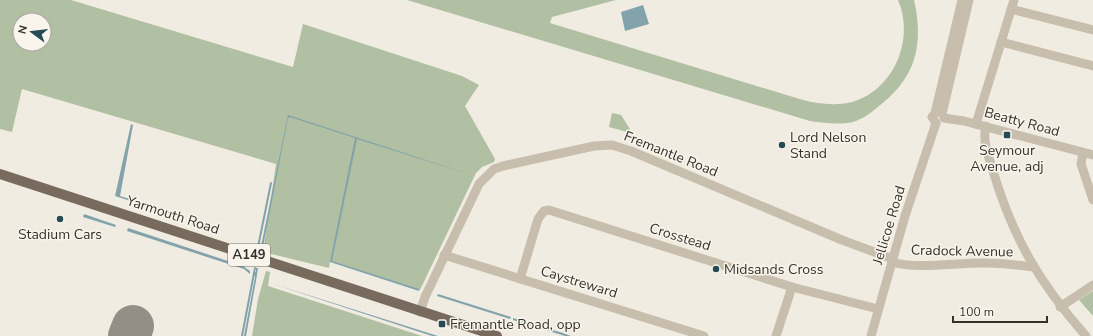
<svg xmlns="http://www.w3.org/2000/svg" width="1093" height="336" viewBox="0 0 1093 336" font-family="'Nunito Sans',sans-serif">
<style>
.green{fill:#b1bfa2;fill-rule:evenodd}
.water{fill:#82a3ac}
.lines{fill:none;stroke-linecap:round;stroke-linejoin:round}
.stream{stroke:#82a3ac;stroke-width:2}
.runway{stroke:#948e86;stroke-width:42}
.minor{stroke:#c8beae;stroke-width:9}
.major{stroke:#786b5e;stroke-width:10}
.poi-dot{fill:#254b55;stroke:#f9f5ed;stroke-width:1.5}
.labels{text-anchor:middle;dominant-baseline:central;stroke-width:3;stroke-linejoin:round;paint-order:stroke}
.shield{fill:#f9f5ed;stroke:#726c65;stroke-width:1}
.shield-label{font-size:13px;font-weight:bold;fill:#38312b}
.street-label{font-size:14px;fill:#38312b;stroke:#f9f5ed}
.poi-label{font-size:14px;fill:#38312b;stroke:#f9f5ed;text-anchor:start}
</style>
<rect width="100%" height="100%" fill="#f1ece1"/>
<g class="green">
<path d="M 0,0 L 71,0 L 293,67 L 303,24 L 462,76 L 479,85 L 465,106 L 495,159 L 494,162 L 482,167 L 476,173 L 420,290 L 330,261 L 329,268 L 263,252 L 276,164 L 22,89 L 12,132 L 0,129 ZM 20,20 L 44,20 L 44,44 L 20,44 Z"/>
<path d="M 407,0 L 616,0 L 552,17 L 550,23 L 803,100 C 818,104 836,106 852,102 C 894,90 915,39 898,0 L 914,0 C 924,44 916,78 879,106 C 872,112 863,119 853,122 C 839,125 824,123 810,121 Z"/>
<path d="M 612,113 L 621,115 L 630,129 L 627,132 L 609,127 Z"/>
<path d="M 266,271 L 270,272 L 268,286 L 271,287 L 422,336 L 252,336 L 258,299 Z"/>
<path d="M 1093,291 L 1093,316 L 1079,300 Z"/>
</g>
<g class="water">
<path d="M 643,5 L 649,24 L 625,31 L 621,12 Z"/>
<path d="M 288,115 L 475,176 L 357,139 L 332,261 L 419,289 L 419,291 L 330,262 L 355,138 L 290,117 L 288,118 L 262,252 L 260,251 Z"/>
<path d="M 131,124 L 133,125 L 120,196 L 182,215 L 181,217 L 115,196 Z"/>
<path d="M 84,214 L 116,225 L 115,227 L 83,217 Z"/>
<path d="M 128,228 L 243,266 L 250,271 L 250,274 L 244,269 L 127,231 Z"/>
<path d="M 256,268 L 258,268 L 257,275 L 246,336 L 244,336 L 255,277 L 253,272 L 256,272 Z"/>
<path d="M 270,283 L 438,336 L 432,336 Z"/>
<path d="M 438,294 L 511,317 L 510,319 L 437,296 Z"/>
<path d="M 513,318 L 563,333 L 571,336 L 565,336 L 513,320 Z"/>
</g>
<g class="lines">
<g class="stream">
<path d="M 258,247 L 271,183"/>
<path d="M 242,336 L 255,268"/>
</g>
<path class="runway" d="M 129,336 L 133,326"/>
<g class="minor">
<path d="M 1011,9 L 1093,30"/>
<path d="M 1001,42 L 1093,66"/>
<path d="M 942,114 L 969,0"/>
<path d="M 944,118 L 964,121 L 1093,155"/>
<path d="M 936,123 L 932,117 L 935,113 L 962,0"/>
<path d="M 976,124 L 1014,0"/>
<path d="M 986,126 C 982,142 989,157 993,171 C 1013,238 1040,284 1086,336"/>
<path d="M 1083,153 L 1081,164 L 1093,200"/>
<path d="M 444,255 L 704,336"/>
<path d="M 892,262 C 918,270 959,262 987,263 C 1002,263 1017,265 1033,267"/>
<path d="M 520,279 L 538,219 L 544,211 L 549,210 L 792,287 L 878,309"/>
<path d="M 1060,307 L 1093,285"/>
<path d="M 420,312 L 425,297 L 479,184 L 494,169 L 503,166 L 594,146 L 612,145 L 631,151 L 842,240 L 893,259"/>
<path d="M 776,336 L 792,287"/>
<path d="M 871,336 L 905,216 L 936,123"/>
</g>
<path class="major" d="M 0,174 L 497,336"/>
</g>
<g class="poi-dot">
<rect x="1003" y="131" width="8" height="8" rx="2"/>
<circle cx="782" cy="145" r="4"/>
<circle cx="60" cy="219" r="4"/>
<circle cx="716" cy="269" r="4"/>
<rect x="438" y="320" width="8" height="8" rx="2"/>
</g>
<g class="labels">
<rect class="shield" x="228" y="244" width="42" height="22" rx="3"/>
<g class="shield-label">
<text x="249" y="255">A149</text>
</g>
<g class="street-label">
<text transform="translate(1022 122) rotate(15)">Beatty Road</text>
<text transform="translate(671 154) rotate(22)">Fremantle Road</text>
<text transform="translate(173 215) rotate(18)">Yarmouth Road</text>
<text transform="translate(889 225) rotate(-73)">Jellicoe Road</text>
<text transform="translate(680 237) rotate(17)">Crosstead</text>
<text transform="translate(962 251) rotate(1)">Cradock Avenue</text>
<text transform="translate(579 282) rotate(17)">Caystreward</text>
</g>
<g class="poi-label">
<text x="790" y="137">Lord Nelson<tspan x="790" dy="16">Stand</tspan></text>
<text x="1007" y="150" text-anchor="middle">Seymour<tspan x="1007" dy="16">Avenue, adj</tspan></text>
<text x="60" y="234" text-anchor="middle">Stadium Cars</text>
<text x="724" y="269">Midsands Cross</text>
<text x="450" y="324">Fremantle Road, opp</text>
</g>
</g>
<g transform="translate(32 32) rotate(285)"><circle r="19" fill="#f9f5ed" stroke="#aca79f"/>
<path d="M0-3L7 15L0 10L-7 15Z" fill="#254b55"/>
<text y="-6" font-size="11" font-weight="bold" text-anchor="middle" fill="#38312b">N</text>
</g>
<path d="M953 316v6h94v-6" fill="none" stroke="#38312b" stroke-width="2"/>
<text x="959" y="316" font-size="12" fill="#38312b" stroke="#f9f5ed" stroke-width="3" paint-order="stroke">100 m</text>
</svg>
